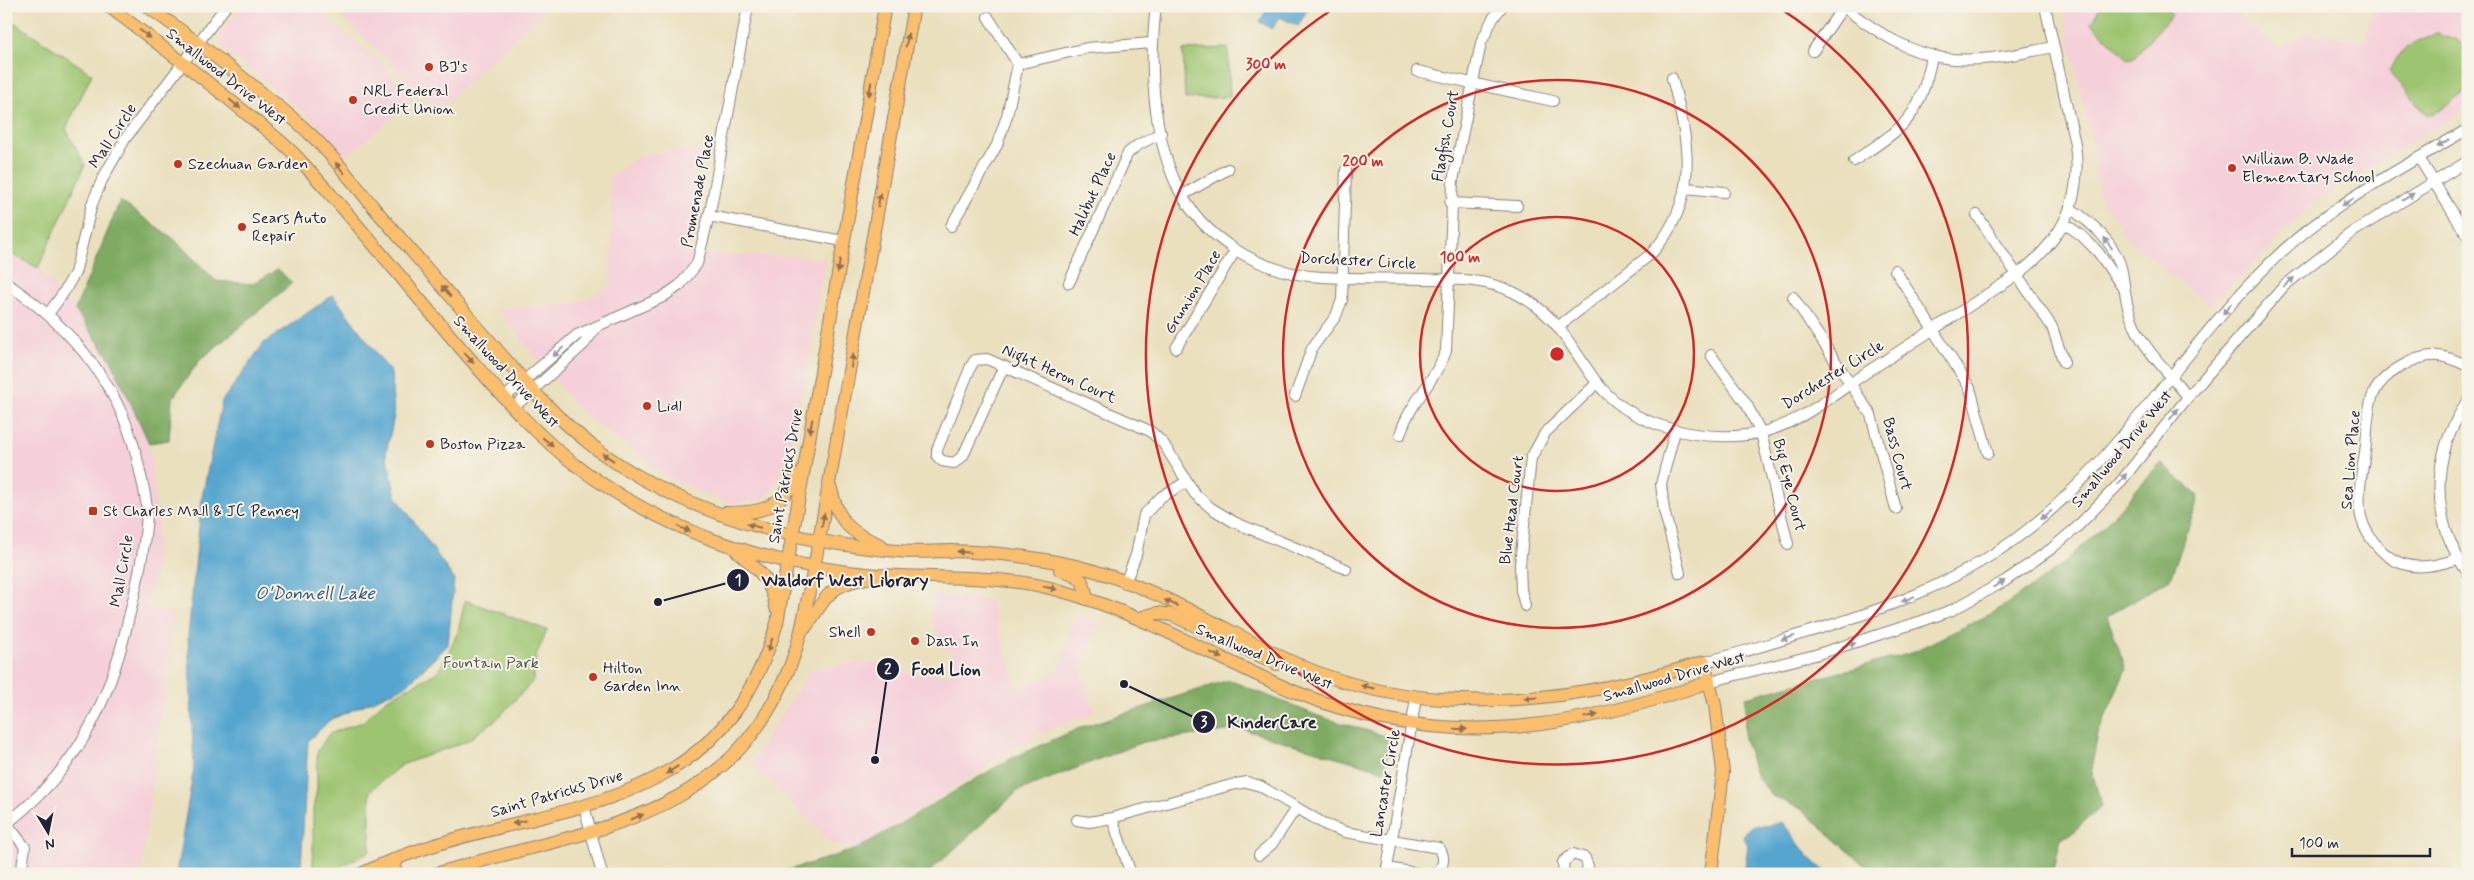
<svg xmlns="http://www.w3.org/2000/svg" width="2474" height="880" viewBox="0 0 2474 880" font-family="Mynerve,sans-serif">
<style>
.built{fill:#f5cfd9}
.green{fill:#9dc46f;stroke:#607355}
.forest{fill:#7eaa62;stroke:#50664e}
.water{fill:#55a5cf;stroke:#3c6485}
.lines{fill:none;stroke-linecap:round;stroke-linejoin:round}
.minor-casing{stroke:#86817c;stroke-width:12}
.major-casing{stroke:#86817c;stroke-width:14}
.minor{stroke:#fff;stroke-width:10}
.major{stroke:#fabe6d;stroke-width:12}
.oneway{fill:#8e7054}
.oneway2{fill:#9c9ca7}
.ring{fill:none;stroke:#d62828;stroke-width:2.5}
.poi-dot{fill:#c8321e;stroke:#f7f3e8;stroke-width:2}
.labels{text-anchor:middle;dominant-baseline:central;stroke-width:4;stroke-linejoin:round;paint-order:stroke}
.poi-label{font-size:16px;fill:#22223b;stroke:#f7f3e8;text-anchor:start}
.street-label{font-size:16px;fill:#22223b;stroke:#f7f3e8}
.park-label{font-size:16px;fill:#47534b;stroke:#f7f3e8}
.water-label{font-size:18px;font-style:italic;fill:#365676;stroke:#f7f3e8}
.centre{fill:#d62828;stroke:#f7f3e8;stroke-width:2.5}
.ring-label{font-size:15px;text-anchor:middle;font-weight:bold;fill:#d62828;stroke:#f7f3e8;stroke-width:4;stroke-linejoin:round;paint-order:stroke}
.leader{fill:none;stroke:#22223b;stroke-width:2}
.callout-dot{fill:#22223b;stroke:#f7f3e8;stroke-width:2}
.mark-label{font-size:15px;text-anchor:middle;font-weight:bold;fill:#fff}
.callout-label{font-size:18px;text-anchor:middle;font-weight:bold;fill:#22223b;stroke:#f7f3e8;stroke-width:4;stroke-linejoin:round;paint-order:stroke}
</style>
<rect width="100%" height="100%" fill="#f7f3e8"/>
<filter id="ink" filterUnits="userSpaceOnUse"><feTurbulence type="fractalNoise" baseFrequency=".02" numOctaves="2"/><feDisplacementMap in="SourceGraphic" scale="10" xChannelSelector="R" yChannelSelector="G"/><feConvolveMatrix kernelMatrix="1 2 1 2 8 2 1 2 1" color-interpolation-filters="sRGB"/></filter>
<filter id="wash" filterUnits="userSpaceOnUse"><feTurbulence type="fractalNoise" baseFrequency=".0096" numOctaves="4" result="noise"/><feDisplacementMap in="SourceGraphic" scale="20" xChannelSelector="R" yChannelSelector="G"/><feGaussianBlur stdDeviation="1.12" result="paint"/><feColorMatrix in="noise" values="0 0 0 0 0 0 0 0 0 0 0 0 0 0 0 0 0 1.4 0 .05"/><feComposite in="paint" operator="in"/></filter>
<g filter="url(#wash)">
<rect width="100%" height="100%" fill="#eae0be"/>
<g class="built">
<path d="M 242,6 L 313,6 L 377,60 L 414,100 L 346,156 L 311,119 L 221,46 L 219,39 L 221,33 Z"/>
<path d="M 331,6 L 548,6 L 439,110 Z"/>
<path d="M 2062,6 L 2227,6 L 2279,49 L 2308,32 L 2366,42 L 2371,6 L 2468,6 L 2468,108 L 2312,203 L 2211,307 L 2130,241 L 2099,197 L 2091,138 Z"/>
<path d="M 702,148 L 684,253 L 825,258 L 807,374 L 781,477 L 764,499 L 732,505 L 671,479 L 582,413 L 497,309 L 576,304 L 610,287 L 612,229 L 609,177 L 643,155 Z"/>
<path d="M 6,251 L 38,268 L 75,310 L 111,360 L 149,443 L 158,522 L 155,570 L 147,609 L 173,613 L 141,874 L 6,874 Z"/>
<path d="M 932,595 L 990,600 L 1017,688 L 1058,672 L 1076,616 L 1099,621 L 1082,672 L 1095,713 L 1037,734 L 857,849 L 832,843 L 751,764 L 809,671 L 853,663 L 880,663 L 900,672 L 951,675 L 952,651 L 942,647 L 931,617 Z"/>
</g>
<g class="green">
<path d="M 2101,6 L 2166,6 L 2172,15 L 2133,58 L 2128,59 L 2091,23 Z"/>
<path d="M 6,17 L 92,74 L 66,129 L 85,165 L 38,268 L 6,251 Z"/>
<path d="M 2437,34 L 2453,38 L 2468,47 L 2468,90 L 2434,114 L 2426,114 L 2389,71 C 2400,50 2414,39 2437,34 Z"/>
<path d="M 1228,48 L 1230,97 L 1185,99 L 1183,50 Z"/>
<path d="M 465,600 L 547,630 L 536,656 L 533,681 L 498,718 L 467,741 L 401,765 L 370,791 L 370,851 L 327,874 L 313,874 L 313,808 L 317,790 L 317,752 L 329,734 L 364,721 L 384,701 L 439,671 L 458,632 Z"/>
</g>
<g class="forest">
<path d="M 120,201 L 174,239 L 216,281 L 253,284 L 278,269 L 292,283 L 199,361 L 172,399 L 169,440 L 149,443 L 111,360 L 75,310 Z"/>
<path d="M 2160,463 L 2197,494 L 2198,501 L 2170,579 L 2107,616 L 2126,669 L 2098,734 L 2091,769 L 2102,805 L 2070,835 L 2061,838 L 2053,874 L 1874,874 L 1801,809 L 1772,796 L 1756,775 L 1744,738 L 1746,697 L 1908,654 L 1993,613 L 2056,570 L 2107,523 Z"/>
<path d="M 1229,680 L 1318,716 L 1392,738 L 1384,771 L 1242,729 L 1143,742 L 1018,791 L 927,874 L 776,874 L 857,849 L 1008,760 L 1082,727 Z"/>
</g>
<g class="water">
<path d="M 1269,6 L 1309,6 L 1298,26 L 1280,17 L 1272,29 L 1260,22 Z"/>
<path d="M 333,295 L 391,373 L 394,416 L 386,453 L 396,496 L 454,579 L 448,645 L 406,686 L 330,720 L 308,741 L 301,867 L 292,874 L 176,874 L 194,767 L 188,636 L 202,497 L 222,401 L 264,343 Z"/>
<path d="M 1782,822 L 1809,857 L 1828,874 L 1744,874 L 1748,845 L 1742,835 L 1754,825 L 1766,826 Z"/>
</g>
</g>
<g filter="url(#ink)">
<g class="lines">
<g class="minor-casing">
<g id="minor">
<path d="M 1156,6 C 1149,64 1152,130 1176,184 C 1202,240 1263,274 1322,277 C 1357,279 1392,278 1427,279 C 1457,279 1485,279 1513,292 C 1558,314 1567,342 1595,380 C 1627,425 1695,441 1747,435 C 1793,430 1833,395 1870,370 C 1919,339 1968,307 2017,275 C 2062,240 2083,202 2075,144 L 2045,6"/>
<path d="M 1842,6 C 1924,68 1955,68 2053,47"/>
<path d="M 988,17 L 1018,64"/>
<path d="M 1813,51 L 1843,7"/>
<path d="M 1417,71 L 1553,101"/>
<path d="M 2419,158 L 2468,237"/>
<path d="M 1854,161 C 1906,125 1918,121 1932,57"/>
<path d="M 1686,188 L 1724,192"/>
<path d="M 1183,195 L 1228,169"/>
<path d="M 1450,203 L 1517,206"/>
<path d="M 2070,208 C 2092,223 2117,244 2122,272 C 2126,294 2125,305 2135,327 C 2147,353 2170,374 2188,397"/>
<path d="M 1977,215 L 2052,327 L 2064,363"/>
<path d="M 709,216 L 843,241"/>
<path d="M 2064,223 L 2082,236 L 2098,252 L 2123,288"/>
<path d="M 951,226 L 997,145 L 1007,116 L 1018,64 L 1087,48 L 1152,43"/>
<path d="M 1895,270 L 1970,388 L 1988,453"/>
<path d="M 6,283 C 74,328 125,391 140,472 C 143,485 147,499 147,513 C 145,551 136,589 127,625 C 107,708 75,771 6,824"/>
<path d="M 1069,283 L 1128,153 L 1138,145 L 1161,133"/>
<path d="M 1793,297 L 1871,415 L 1896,509"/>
<path d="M 48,314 L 62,295 L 75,273 L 92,204 L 102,180 L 125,139 L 226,6"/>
<path d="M 1559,326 L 1651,254 C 1701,199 1689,143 1672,78"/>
<path d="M 1176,348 L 1235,251"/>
<path d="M 1711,355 L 1747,405 L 1761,433 L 1788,544"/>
<path d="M 1004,366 L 963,456 L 954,463 L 942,461 L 937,456 L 937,450 L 971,366 L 975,360 L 987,359 L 1150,431 L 1163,443 L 1195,494 L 1211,508 L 1234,522 L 1346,569"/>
<path d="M 1295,396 L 1312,348 L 1336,316 L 1342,300 L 1346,170"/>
<path d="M 504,398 L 577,335 L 663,297 L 680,285 L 697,264 L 711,207 L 748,6"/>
<path d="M 2468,401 C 2430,455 2430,520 2468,573"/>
<path d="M 513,408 L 584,344 L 596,328"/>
<path d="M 1675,431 L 1661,484 L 1664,510 L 1680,573"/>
<path d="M 1400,435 C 1409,403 1435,382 1446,351 L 1453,181 L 1481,43 L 1492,20 L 1502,6"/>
<path d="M 2458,559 C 2429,568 2403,573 2380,549 C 2371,540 2364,529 2361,517 C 2357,496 2362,472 2365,452 C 2368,434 2366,412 2373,395 C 2382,373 2416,354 2439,356 C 2449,357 2459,362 2468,366"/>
<path d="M 1125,583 L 1136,555 L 1144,515 L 1161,497 L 1186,482"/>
<path d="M 1525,606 L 1521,590 L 1520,565 L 1531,458 L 1545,433 L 1597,383"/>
<path d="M 1704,662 C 1738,654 1771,643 1805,633 C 1879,611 1950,586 2014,540 C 2117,465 2180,351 2270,263 C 2326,207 2400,169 2468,129"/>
<path d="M 1709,682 L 1815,655 L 1922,621 L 1952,610 L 2005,581 L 2051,549 L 2076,528 L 2118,485 L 2188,397 L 2284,286 L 2351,233 L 2468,161"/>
<path d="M 584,806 L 602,874"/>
<path d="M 1077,820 L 1089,822 L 1112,818"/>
<path d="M 7,824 L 25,847 L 21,874"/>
<path d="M 1259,855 L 1272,844 L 1296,808"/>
<path d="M 1387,868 L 1423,874"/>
<path d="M 1131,874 L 1112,818 L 1231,785 L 1247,782 L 1260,786 L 1326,825 L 1345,832 L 1439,848 C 1446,857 1444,868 1434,874"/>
<path d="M 1386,874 L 1416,698"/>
<path d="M 1564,874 L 1563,862 L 1573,854 L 1585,858 L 1588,866 L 1586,874"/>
</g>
</g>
<g class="major-casing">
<g id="major">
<path d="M 108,6 C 155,41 202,77 247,114 C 264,128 282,141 297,157 C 358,222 413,294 472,361 C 505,399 537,436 577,466 C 666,533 767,566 878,575 C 936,579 997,574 1054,589 C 1139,611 1213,657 1293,691 C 1437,751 1566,732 1709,682"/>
<path d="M 147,6 C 182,31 215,56 248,82 C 269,99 291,115 310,134 C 334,156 354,184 375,209 C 414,254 454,300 493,345 C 526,384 560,423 602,453 C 689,515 791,542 897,551 C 915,553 933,551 951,551 C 993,552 1035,557 1076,566 C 1151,584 1220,628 1290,661 C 1419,722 1572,704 1704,662 L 1715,705 L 1723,772 L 1711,874"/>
<path d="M 831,489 C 839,523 849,532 881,545"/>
<path d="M 725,513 C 763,513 779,509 798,475"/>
<path d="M 735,549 C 756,569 771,577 776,608"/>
<path d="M 1060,570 C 1081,575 1084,579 1087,599"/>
<path d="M 1140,618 L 1157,613 L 1172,615 L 1277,664"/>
<path d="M 805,628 C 827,598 826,585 867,578"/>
<path d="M 361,874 C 524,793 714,838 777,623 L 885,6"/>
<path d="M 393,874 L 397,858"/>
<path d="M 436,874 C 576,829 724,828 788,671 C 802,639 806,603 814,568 L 914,6"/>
</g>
</g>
<use href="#minor" class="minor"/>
<use href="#major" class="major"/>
</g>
<defs><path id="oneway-solid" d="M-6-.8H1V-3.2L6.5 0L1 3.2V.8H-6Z" transform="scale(1.25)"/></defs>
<g class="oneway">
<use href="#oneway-solid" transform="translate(145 34) rotate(37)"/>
<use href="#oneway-solid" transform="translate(907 40) rotate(-80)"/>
<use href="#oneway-solid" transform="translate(870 89) rotate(100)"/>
<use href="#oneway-solid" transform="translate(235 104) rotate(40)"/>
<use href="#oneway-solid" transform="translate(340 168) rotate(-131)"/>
<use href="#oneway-solid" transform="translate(879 200) rotate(-80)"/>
<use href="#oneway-solid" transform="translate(839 266) rotate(100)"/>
<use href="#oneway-solid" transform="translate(446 291) rotate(-131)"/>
<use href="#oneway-solid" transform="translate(469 358) rotate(49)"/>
<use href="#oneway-solid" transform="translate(852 361) rotate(-81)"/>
<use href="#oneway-solid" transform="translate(811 426) rotate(101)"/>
<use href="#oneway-solid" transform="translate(548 442) rotate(40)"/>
<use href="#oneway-solid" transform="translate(608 457) rotate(-146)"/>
<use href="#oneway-solid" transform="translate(823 520) rotate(-80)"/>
<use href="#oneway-solid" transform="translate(754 526) rotate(-164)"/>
<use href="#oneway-solid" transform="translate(684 529) rotate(23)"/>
<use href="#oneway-solid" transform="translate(964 552) rotate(-175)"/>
<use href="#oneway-solid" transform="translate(1050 588) rotate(13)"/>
<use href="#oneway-solid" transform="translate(1171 603) rotate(-155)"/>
<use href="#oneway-solid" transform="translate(770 645) rotate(109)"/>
<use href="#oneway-solid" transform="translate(1216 655) rotate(25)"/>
<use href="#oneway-solid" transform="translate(1368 687) rotate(-167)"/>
<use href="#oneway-solid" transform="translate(1531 698) rotate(176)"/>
<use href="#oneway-solid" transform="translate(1591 716) rotate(-11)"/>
<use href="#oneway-solid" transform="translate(1460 729) rotate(1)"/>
<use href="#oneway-solid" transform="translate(672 770) rotate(147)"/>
<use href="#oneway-solid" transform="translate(637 817) rotate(-22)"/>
<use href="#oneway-solid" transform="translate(519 822) rotate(166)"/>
</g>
<g class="oneway2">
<use href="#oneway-solid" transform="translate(2443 143) rotate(149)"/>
<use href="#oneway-solid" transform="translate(2408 197) rotate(-31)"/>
<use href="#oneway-solid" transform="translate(2348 202) rotate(148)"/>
<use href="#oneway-solid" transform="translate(2108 243) rotate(-126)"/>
<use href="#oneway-solid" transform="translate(2289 282) rotate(-41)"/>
<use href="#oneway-solid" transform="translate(2227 309) rotate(128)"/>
<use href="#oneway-solid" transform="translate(558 352) rotate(138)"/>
<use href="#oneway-solid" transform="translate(2174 414) rotate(-52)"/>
<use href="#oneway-solid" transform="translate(2122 479) rotate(-51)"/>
<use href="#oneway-solid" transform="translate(2046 515) rotate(142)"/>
<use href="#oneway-solid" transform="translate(1999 584) rotate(-29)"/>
<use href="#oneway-solid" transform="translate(1908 599) rotate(158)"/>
<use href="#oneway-solid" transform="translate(1788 638) rotate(163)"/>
<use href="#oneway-solid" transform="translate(1849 645) rotate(-16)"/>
</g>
</g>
<g class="ring">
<circle cx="1557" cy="354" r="137"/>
<circle cx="1557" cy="354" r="274"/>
<path d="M1778 7A411 411 0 1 1 1336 7"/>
</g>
<g class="poi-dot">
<circle cx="429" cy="67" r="5"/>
<circle cx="353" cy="100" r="5"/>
<circle cx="178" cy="164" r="5"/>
<circle cx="2232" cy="168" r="5"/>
<circle cx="242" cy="227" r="5"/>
<circle cx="647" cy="406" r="5"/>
<circle cx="430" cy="444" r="5"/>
<rect x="88" y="506" width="10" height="10" rx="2.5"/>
<circle cx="871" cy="632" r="5"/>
<circle cx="915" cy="641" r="5"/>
<circle cx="593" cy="677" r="5"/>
</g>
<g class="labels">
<g class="poi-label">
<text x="439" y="67">BJ's</text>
<text x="363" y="91">NRL Federal<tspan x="363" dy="18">Credit Union</tspan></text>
<text x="2242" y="159">William B. Wade<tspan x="2242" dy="18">Elementary School</tspan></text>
<text x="188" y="164">Szechuan Garden</text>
<text x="252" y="218">Sears Auto<tspan x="252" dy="18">Repair</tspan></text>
<text x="657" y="406">Lidl</text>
<text x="440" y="444">Boston Pizza</text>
<text x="103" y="511">St Charles Mall &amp; JC Penney</text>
<text x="861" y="632" text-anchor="end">Shell</text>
<text x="925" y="641">Dash In</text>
<text x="603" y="668">Hilton<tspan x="603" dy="18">Garden Inn</tspan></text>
</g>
<g class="street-label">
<text transform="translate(226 77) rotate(38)">Smallwood Drive West</text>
<text transform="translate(113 136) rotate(-57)">Mall Circle</text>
<text transform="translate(1446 136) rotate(-80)">Flagfish Court</text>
<text transform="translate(698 191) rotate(-79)">Promenade Place</text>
<text transform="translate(1093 194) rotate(-65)">Halibut Place</text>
<text transform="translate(1358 261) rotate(3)">Dorchester Circle</text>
<text transform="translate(1193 292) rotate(-59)">Grunion Place</text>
<text transform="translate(506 372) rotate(47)">Smallwood Drive West</text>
<text transform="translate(1059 374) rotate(24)">Night Heron Court</text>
<text transform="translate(1833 375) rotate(-32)">Dorchester Circle</text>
<text transform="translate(2122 449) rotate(-50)">Smallwood Drive West</text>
<text transform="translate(1897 454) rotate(75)">Bass Court</text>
<text transform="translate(2351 460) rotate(-85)">Sea Lion Place</text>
<text transform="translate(786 476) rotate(-80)">Saint Patricks Drive</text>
<text transform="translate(1789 485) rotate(76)">Big Eye Court</text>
<text transform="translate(1512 510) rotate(-83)">Blue Head Court</text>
<text transform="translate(122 571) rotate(-80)">Mall Circle</text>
<text transform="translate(1264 657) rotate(23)">Smallwood Drive West</text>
<text transform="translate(1674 677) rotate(-16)">Smallwood Drive West</text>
<text transform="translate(1386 783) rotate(-80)">Lancaster Circle</text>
<text transform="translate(557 794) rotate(-16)">Saint Patricks Drive</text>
</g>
<g class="park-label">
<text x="491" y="663">Fountain Park</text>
</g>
<g class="water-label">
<text x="315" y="594">O'Donnell Lake</text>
</g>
</g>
<circle cx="1557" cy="354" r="8" class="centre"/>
<g class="ring-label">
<text x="1266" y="69">300 m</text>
<text x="1363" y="166">200 m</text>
<text x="1460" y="262">100 m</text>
</g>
<path class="leader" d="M658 602L738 580M875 760L888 669M1124 684L1204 722"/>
<g class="callout-dot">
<circle cx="658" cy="602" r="5"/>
<circle cx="875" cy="760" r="5"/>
<circle cx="1124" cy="684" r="5"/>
<circle cx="738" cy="580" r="12"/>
<circle cx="888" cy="669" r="12"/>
<circle cx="1204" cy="722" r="12"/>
</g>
<g class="mark-label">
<text x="738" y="585">1</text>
<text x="888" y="674">2</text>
<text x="1204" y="727">3</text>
</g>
<g class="callout-label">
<text x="845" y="586">Waldorf West Library</text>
<text x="946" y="675">Food Lion</text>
<text x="1272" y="728">KinderCare</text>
</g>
<rect width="2474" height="880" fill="none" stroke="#f7f3e8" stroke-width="25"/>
<g transform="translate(48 832) rotate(170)" stroke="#f7f3e8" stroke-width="4" paint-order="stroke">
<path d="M0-4L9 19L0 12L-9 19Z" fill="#22223b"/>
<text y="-8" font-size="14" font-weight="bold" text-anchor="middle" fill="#22223b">N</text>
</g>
<path d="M2292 848v8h138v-8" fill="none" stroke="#22223b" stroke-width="2.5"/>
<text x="2299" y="848" font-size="15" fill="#22223b" stroke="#f7f3e8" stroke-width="4" paint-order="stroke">100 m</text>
</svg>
